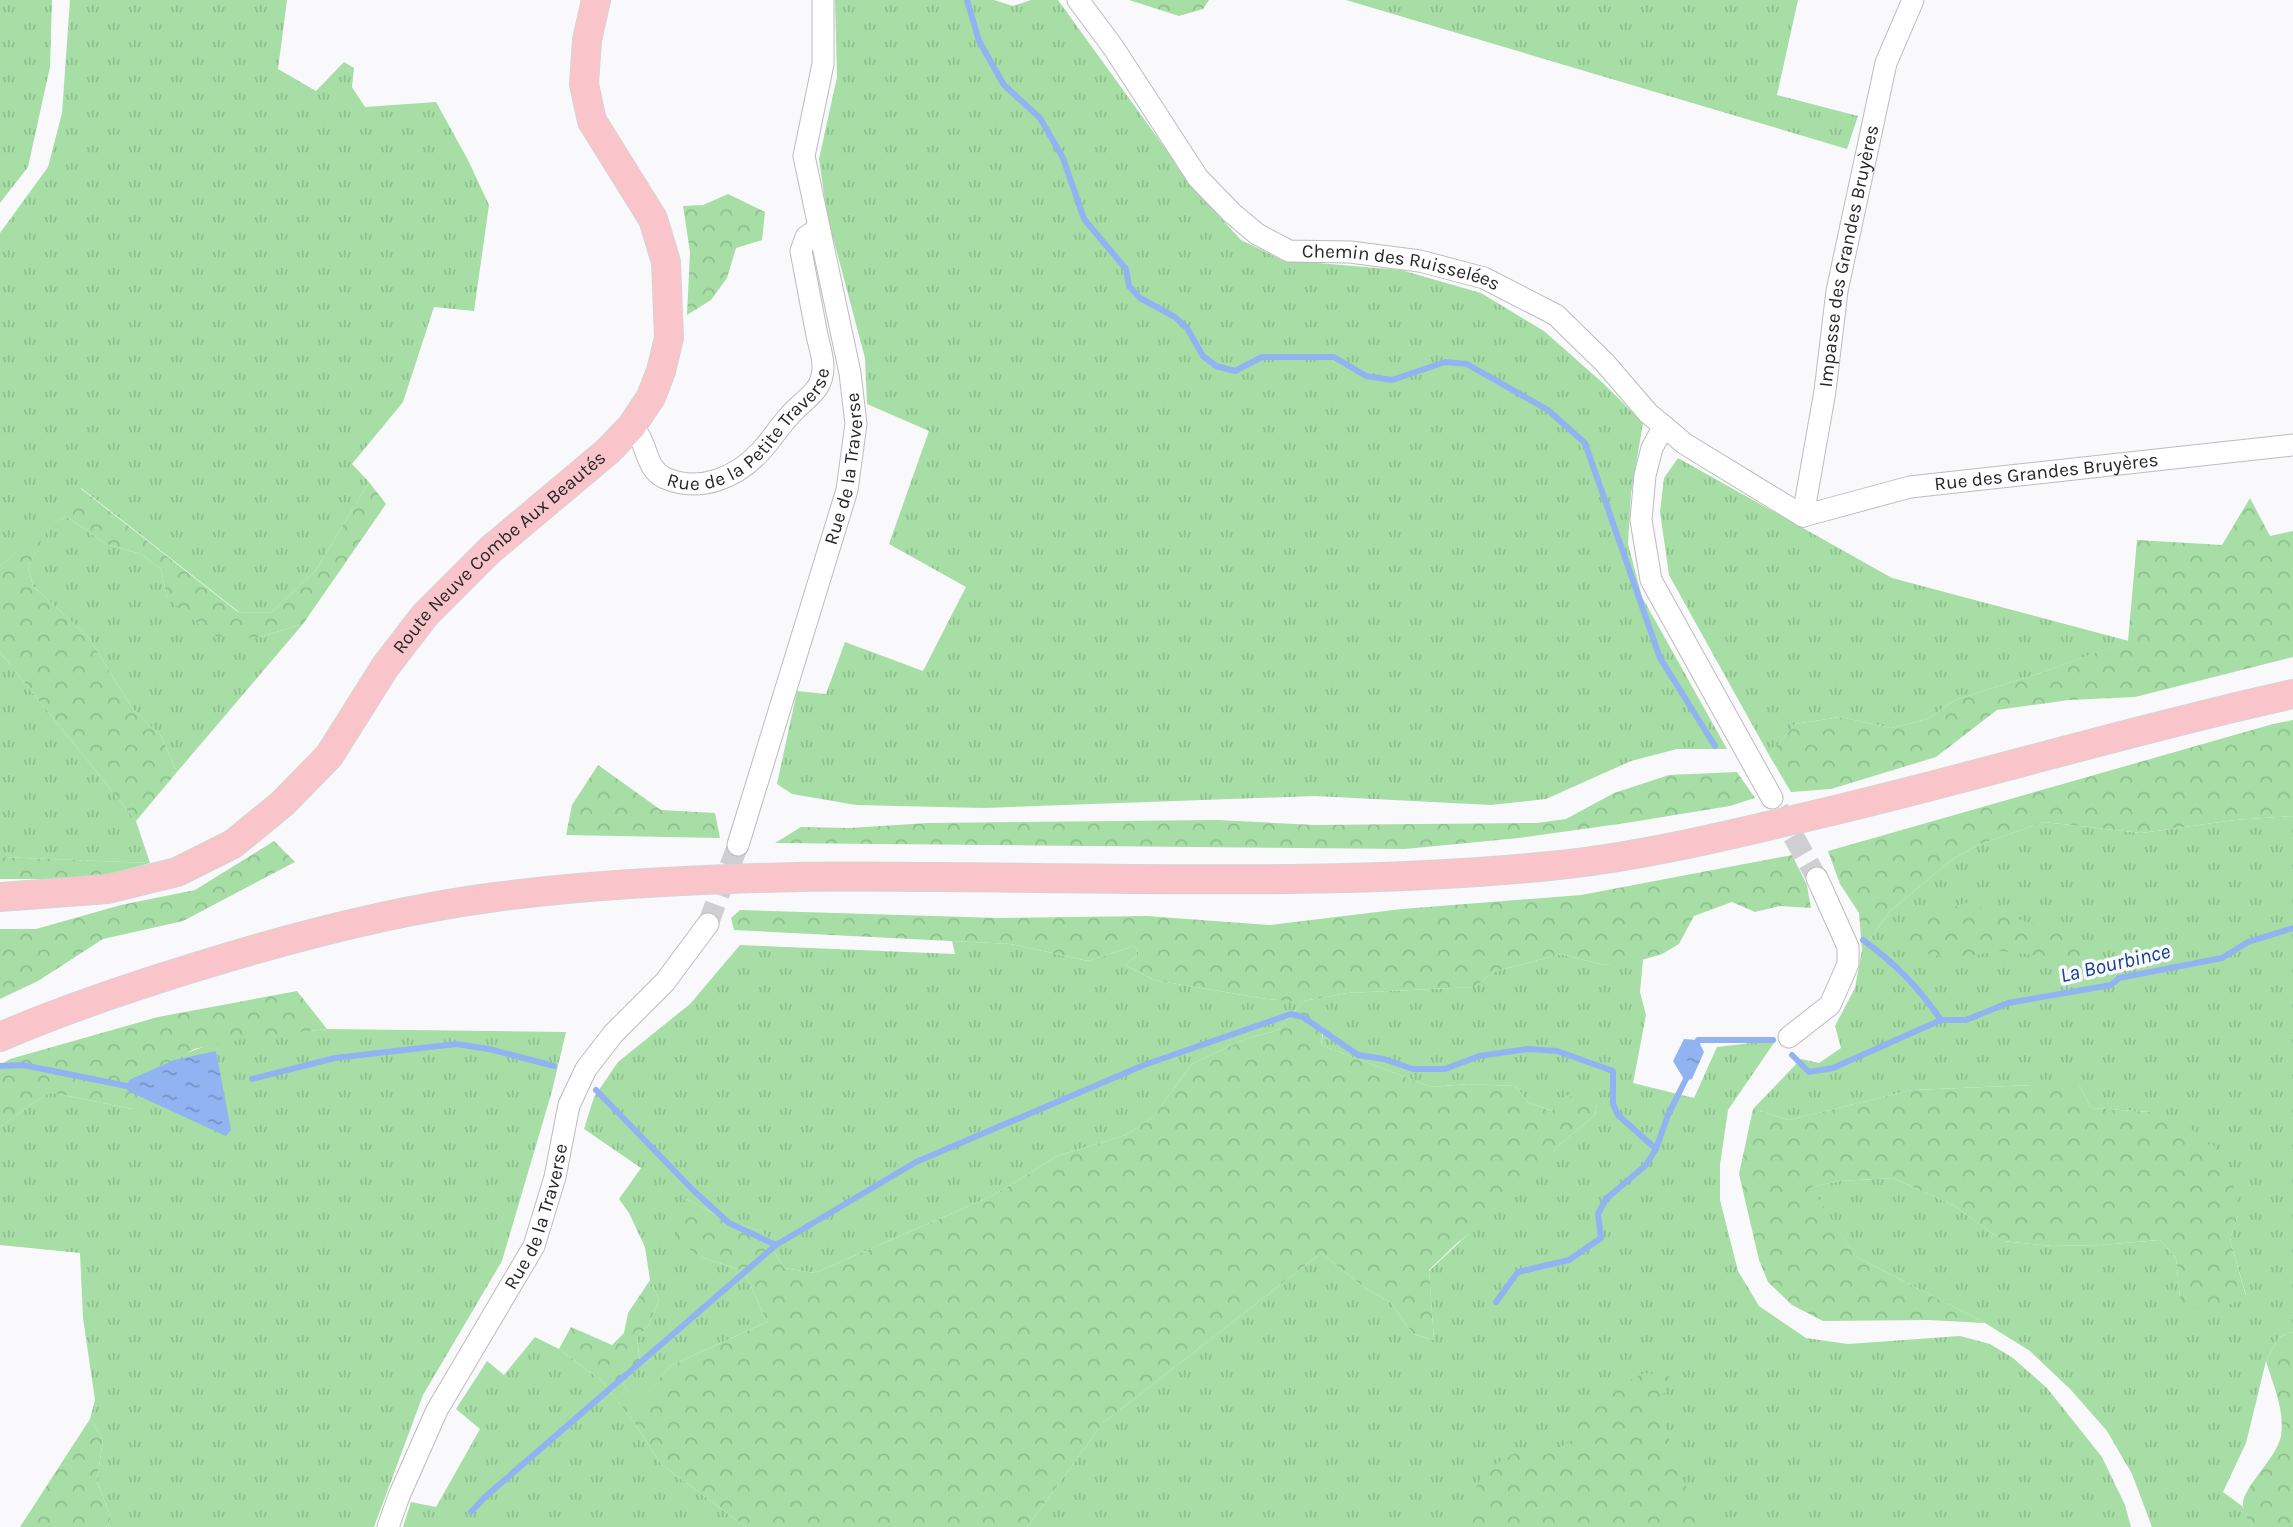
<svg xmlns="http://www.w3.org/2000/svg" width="2293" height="1527" viewBox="0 0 2293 1527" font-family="Karla,sans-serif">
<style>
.grass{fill:url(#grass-tufts)}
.forest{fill:url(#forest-crowns)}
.water{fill:url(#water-ripples)}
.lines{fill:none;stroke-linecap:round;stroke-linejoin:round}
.stream{stroke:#92b3f2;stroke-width:6}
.minor-tunnel{stroke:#cfcfd1;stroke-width:21;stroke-dasharray:21 10;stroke-linecap:butt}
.minor-casing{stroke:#bcbcbe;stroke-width:23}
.major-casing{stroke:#d4d4d4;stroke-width:30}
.minor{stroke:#fff;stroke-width:21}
.major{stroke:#fac5ca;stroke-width:28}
.labels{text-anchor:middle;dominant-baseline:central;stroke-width:7;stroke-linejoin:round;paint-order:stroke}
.street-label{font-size:19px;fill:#262627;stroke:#f9f9fb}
.water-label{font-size:21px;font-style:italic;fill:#133d94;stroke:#f9f9fb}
</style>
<defs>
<pattern id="grass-tufts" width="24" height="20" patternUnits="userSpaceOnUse" patternTransform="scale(1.75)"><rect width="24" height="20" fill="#a6dea6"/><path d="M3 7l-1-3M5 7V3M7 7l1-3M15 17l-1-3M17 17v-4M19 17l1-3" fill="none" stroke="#8fbe8f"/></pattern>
<pattern id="forest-crowns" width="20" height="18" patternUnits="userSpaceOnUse" patternTransform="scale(1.75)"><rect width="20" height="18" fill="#a6dea6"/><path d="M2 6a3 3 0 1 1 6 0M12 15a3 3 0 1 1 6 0" fill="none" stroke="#8fbe8f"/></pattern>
<pattern id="water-ripples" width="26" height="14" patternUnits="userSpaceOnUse" patternTransform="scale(1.75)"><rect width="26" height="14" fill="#92b3f2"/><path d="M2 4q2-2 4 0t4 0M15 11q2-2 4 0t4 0" fill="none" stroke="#7791c4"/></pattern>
</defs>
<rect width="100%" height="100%" fill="#f9f9fb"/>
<g class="grass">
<path d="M 0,0 L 52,0 L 50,67 L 28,167 L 0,203 Z"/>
<path d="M 70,0 L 287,0 L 278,69 L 316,91 L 344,62 L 354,68 L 352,87 L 365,107 L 436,102 L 468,160 L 489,205 L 474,311 L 434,307 L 403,402 L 352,464 L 369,482 L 316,570 L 271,613 L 239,612 L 81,488 L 53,522 L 67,517 L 106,544 L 141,554 L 161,569 L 167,598 L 257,638 L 303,624 L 177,772 L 161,736 L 132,708 L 89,638 L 33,586 L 28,567 L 50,524 L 0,566 L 0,233 L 48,167 L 62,113 Z"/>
<path d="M 835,0 L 994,0 L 1013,6 L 1031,0 L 1058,0 L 1196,191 L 1241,240 L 1282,260 L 1401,270 L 1481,293 L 1544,331 L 1604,384 L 1643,423 L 1631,494 L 1628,544 L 1642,597 L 1727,749 L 1677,749 L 1631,761 L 1546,799 L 1491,805 L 1315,796 L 984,808 L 856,805 L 792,794 L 777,784 L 797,691 L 826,694 L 845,642 L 923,671 L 966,587 L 889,544 L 929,431 L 867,404 L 865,358 L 827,215 L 819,159 L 837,77 Z"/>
<path d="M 1346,0 L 1798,0 L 1777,95 L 1858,116 L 1847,149 Z"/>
<path d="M 1678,458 L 1892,578 L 2129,641 L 2040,673 L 1955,700 L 1927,719 L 1891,728 L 1840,717 L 1795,724 L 1769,755 L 1669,575 L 1660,512 L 1664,478 Z"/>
<path d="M 0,652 L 136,821 L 150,863 L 0,857 Z"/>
<path d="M 2293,816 L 2293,1332 L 2279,1337 L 2266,1361 L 2246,1443 L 2223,1492 L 2242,1506 L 2252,1527 L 2152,1527 L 2132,1474 L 2107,1431 L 2071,1390 L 2030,1351 L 1985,1323 L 1855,1256 L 1810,1187 L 1840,1181 L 1893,1178 L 1953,1205 L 2003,1241 L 2052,1246 L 2101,1245 L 2160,1240 L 2176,1258 L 2180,1298 L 2246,1295 L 2230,1240 L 2238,1215 L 2150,1112 L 2091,1108 L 2079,1085 L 2036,1085 L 1911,1090 L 1789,1120 L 1753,1109 L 1801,1059 L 1819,1063 L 1841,1048 L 1835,1026 L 1855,988 L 1862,950 L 1890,911 L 1953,859 L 1980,844 L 2044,822 L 2141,833 L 2235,820 Z"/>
<path d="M 952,941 L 1011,944 L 1088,961 L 1134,946 L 1139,954 L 1125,965 L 1154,980 L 1266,999 L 1304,1001 L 1347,993 L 1474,987 L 1493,972 L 1561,954 L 1604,965 L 1643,960 L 1640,992 L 1646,1015 L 1633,1083 L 1694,1098 L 1717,1047 L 1776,1040 L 1728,1110 L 1720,1165 L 1720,1200 L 1738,1271 L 1759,1306 L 1806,1338 L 1848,1344 L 1960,1336 L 1990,1344 L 2013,1358 L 2047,1388 L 2102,1457 L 2125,1505 L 2131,1527 L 1027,1527 L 1103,1423 L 1321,1253 L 1364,1287 L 1391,1303 L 1413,1334 L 1434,1340 L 1429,1271 L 1542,1164 L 1559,1145 L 1595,1115 L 1597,1104 L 1553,1111 L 1529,1103 L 1515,1086 L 1468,1084 L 1431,1087 L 1321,1045 L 1324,1029 L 1304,1001 L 1278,1030 L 1245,1039 L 1192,1064 L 1153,1117 L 1126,1135 L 1057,1156 L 994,1195 L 815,1273 L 784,1268 L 762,1231 L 728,1222 L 685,1198 L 700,1257 L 744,1271 L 767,1322 L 670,1366 L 638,1407 L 623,1384 L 640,1362 L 637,1338 L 648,1326 L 659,1300 L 650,1280 L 645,1247 L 629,1213 L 619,1199 L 641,1168 L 584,1129 L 594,1097 L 618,1062 L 690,1004 L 740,945 L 955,954 Z"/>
<path d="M 327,1029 L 566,1032 L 552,1091 L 502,1261 L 423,1395 L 374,1527 L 106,1527 L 111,1518 L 97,1481 L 103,1439 L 90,1419 L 95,1400 L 83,1318 L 80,1253 L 0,1245 L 0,1127 L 49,1092 L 132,1109 C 141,1097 150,1080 161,1070 C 200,1034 277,1035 327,1029 Z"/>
<path d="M 535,1337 L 559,1349 L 602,1381 L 633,1421 L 661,1464 L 746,1527 L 403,1527 L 411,1502 L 436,1507 L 480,1429 L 456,1409 L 487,1361 L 504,1375 Z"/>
</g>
<g class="forest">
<path d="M 1129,0 L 1209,0 L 1203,9 L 1179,16 Z"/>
<path d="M 728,194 L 765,212 L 762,240 L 736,248 L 727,278 L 711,300 L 687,315 L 690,252 L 683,206 L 703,205 Z"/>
<path d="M 369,482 L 386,504 L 303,624 L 257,638 L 213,636 L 167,598 L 161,569 L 141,554 L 106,544 L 67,517 L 51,523 L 28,567 L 33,586 L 89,638 L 132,708 L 161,736 L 177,772 L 136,821 L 0,652 L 0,566 L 51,522 L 80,488 L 238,612 L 271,613 L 316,570 Z"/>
<path d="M 2250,498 L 2270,536 L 2293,531 L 2293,657 L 2135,697 L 2069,700 L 1997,710 L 1936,757 L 1831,789 L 1791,792 L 1769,755 L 1795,724 L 1840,717 L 1891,728 L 1927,719 L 1955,700 L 2040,673 L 2128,641 L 2137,540 L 2222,545 Z"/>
<path d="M 2293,720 L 2293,816 L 2235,820 L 2141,833 L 2044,822 L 1980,844 L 1953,859 L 1890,911 L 1862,950 L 1859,913 L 1840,884 L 1828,851 L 2273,724 Z"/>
<path d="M 598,765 L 661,810 L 715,813 L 720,838 L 566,835 L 572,805 Z"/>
<path d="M 1737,772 L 1755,798 L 1730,806 L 1626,823 L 1519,838 L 1405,849 L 775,843 L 801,827 L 849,828 L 928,823 L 1218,820 L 1314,825 L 1537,823 L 1566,819 L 1614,793 L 1669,775 Z"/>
<path d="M 274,841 L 295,862 L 183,921 L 103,939 L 38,981 L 0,999 L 0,929 L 36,929 L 121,905 L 195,890 Z"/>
<path d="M 1792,855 L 1807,885 L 1811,908 L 1780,906 L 1755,912 L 1732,902 L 1694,916 L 1679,944 L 1662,954 L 1632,963 L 1604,965 L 1561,954 L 1493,972 L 1474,987 L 1347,993 L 1304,1001 C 1320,1020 1325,1019 1321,1045 L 1431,1087 L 1468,1084 L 1515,1086 L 1529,1103 L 1552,1111 L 1566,1095 L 1597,1104 L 1595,1115 L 1559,1145 L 1514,1198 L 1456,1244 L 1429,1270 L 1434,1340 L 1413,1334 L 1391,1303 L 1364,1287 L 1321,1253 L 1103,1423 L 1027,1527 L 746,1527 L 661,1464 L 633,1421 L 602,1381 L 559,1349 L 571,1327 L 612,1345 L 624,1333 L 628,1313 L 650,1280 L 659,1300 L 648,1326 L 637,1338 L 640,1362 L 623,1384 L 638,1406 L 670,1366 L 767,1322 L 744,1271 L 700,1257 L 675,1238 L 685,1219 L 685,1198 L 728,1222 L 762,1231 L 784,1268 L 815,1273 L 994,1195 L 1057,1156 L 1126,1135 L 1153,1117 L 1192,1064 L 1245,1039 L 1278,1030 L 1303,1002 L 1266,999 L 1154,980 L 1125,965 L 1139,954 L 1134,946 L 1088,961 L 1011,944 L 734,930 L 731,918 L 740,910 L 999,918 L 1147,916 L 1269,925 L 1402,909 L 1581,895 Z"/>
<path d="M 0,857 L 150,863 L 110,874 L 56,879 L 0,879 Z"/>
<path d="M 1965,903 L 2057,931 L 2093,957 L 2063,959 L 2003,951 L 1950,958 L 1897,949 L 1898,930 Z"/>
<path d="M 297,991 L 327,1029 L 248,1038 L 194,1049 L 161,1070 L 152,1104 L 132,1109 L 49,1092 L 0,1127 L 0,1065 L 10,1059 L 158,1017 Z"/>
<path d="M 2036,1085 L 2079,1085 L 2091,1108 L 2150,1112 L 2188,1127 L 2214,1146 L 2233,1182 L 2238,1215 L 2230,1240 L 2246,1296 L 2224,1307 L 2176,1307 L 2180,1298 L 2176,1258 L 2160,1240 L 2101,1245 L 2052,1246 L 2003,1241 L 1953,1205 L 1893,1178 L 1840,1181 L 1811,1187 L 1855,1256 L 1985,1323 L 1928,1320 L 1823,1321 L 1792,1305 L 1768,1282 L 1759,1260 L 1739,1174 L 1753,1109 L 1789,1120 L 1911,1090 Z"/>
<path d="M 2293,1332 L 2293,1527 L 2252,1527 C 2249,1521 2244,1513 2243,1507 C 2240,1489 2276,1460 2281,1436 C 2285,1410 2273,1385 2266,1361 L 2279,1337 Z"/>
<path d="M 1644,1373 L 1673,1377 L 1658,1403 L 1678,1469 L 1705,1527 L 1469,1527 L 1463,1515 L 1484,1471 L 1533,1443 L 1546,1455 L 1571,1441 L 1575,1419 L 1592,1399 Z"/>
<path d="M 90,1419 L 103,1439 L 97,1481 L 111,1518 L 106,1527 L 20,1527 Z"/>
</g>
<g class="water">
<path d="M 1684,1039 L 1698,1040 L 1704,1052 L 1692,1079 L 1685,1081 L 1673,1061 Z"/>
<path d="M 216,1051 L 231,1130 L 226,1136 L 128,1091 L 126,1087 L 129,1080 L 174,1060 Z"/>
</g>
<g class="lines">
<g class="stream">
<path d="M 967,0 L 979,41 L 1004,85 L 1040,118 L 1063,158 L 1084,219 L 1126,269 L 1129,286 L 1140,298 L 1175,317 L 1187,328 L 1203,356 L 1216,366 L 1235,371 L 1262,357 L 1334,357 L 1366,376 L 1392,380 L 1445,362 L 1467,364 L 1548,410 L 1585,443 L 1660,658 L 1715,746"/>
<path d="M 1863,940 C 1896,964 1918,987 1941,1020"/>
<path d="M 1696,1048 L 1698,1040 L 1773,1040"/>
<path d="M 1792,1055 L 1809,1072 L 1833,1068 L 1941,1020 L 1966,1020 L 2008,1003 L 2111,985 L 2119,978 L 2222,958 L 2248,942 L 2293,928"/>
<path d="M 0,1066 L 23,1065 L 132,1087"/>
<path d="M 252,1079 L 335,1058 L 456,1044 L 489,1049 L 554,1066"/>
<path d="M 596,1090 L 695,1192 L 729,1223 L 776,1245"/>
<path d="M 1496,1302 L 1518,1272 L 1569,1260 L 1601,1238 L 1598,1214 L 1606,1199 L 1646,1165 L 1656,1149 L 1668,1115 L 1688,1075"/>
<path d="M 471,1512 L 485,1497 L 776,1245 L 916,1162 L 1144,1065 L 1291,1014 L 1303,1017 L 1358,1055 L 1384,1059 L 1413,1069 L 1445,1069 L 1479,1056 L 1528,1049 L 1557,1051 L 1613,1071 L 1613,1104 L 1618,1115 L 1656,1149"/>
</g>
<g class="minor-tunnel">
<path d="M 1778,809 L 1817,878"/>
<path d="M 708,924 L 738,845"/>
</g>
<g class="minor-casing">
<g id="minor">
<path id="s1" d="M 1078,0 L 1113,47 L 1198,178 L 1232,213 L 1257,234 L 1289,251 L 1350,252 L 1420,261 L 1484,278 L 1556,315 L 1605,363 L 1648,413 L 1685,444 L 1803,516"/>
<path d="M 1664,426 L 1652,448 L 1645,475 L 1641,520 L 1651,580 L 1772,798"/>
<path id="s2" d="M 631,427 C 649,440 643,468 665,478 C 700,493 736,478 761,451 C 773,438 782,422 795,410 C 809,396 823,389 823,367 C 823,355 818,342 816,330 C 811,304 806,277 801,251 L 806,237 L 819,228"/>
<path id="s3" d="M 1803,516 L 1825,391 L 1837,291 L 1886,63 L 1913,0"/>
<path id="s4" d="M 1803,516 L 1910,487 L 2293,445"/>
<path id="s5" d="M 738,845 L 847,490 L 856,424 L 850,373 L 804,156 L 823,64 L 823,0"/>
<path d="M 1789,1037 L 1830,1005 L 1848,964 L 1848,947 L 1817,878"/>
<path id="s6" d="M 388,1527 L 399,1496 L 437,1410 L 534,1246 L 555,1177 L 569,1105 L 586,1069 L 613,1034 L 665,982 L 708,924"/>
</g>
</g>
<g class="major-casing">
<g id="major">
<path id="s7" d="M 0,897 L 108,889 L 177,872 L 233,844 L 283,803 L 329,756 L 385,667 L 425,615 L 490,550 L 608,451 L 631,427 L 651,397 L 661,371 L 669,338 L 666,262 L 653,219 L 592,121 L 584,84 L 587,40 L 596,0"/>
<path d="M 0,1037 C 64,1009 131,987 199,966 C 296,936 395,910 496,897 C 596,884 699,879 800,877 C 847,876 894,877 941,877 C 1144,878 1348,886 1550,866 C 1632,858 1713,839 1793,820 C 1960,782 2125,731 2293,694"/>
</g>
</g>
<use href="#minor" class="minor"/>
<use href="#major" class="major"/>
</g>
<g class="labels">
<g class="street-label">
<text stroke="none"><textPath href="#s3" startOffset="264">Impasse des Grandes Bruyères</textPath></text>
<text stroke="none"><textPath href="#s1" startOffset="446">Chemin des Ruisselées</textPath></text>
<text stroke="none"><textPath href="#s2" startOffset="170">Rue de la Petite Traverse</textPath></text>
<text stroke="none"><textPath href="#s5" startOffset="392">Rue de la Traverse</textPath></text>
<text stroke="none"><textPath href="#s4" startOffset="248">Rue des Grandes Bruyères</textPath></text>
<text stroke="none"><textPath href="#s7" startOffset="640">Route Neuve Combe Aux Beautés</textPath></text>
<text stroke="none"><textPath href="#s6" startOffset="346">Rue de la Traverse</textPath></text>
</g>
<g class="water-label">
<text transform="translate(2115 963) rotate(-13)">La Bourbince</text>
</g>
</g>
</svg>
